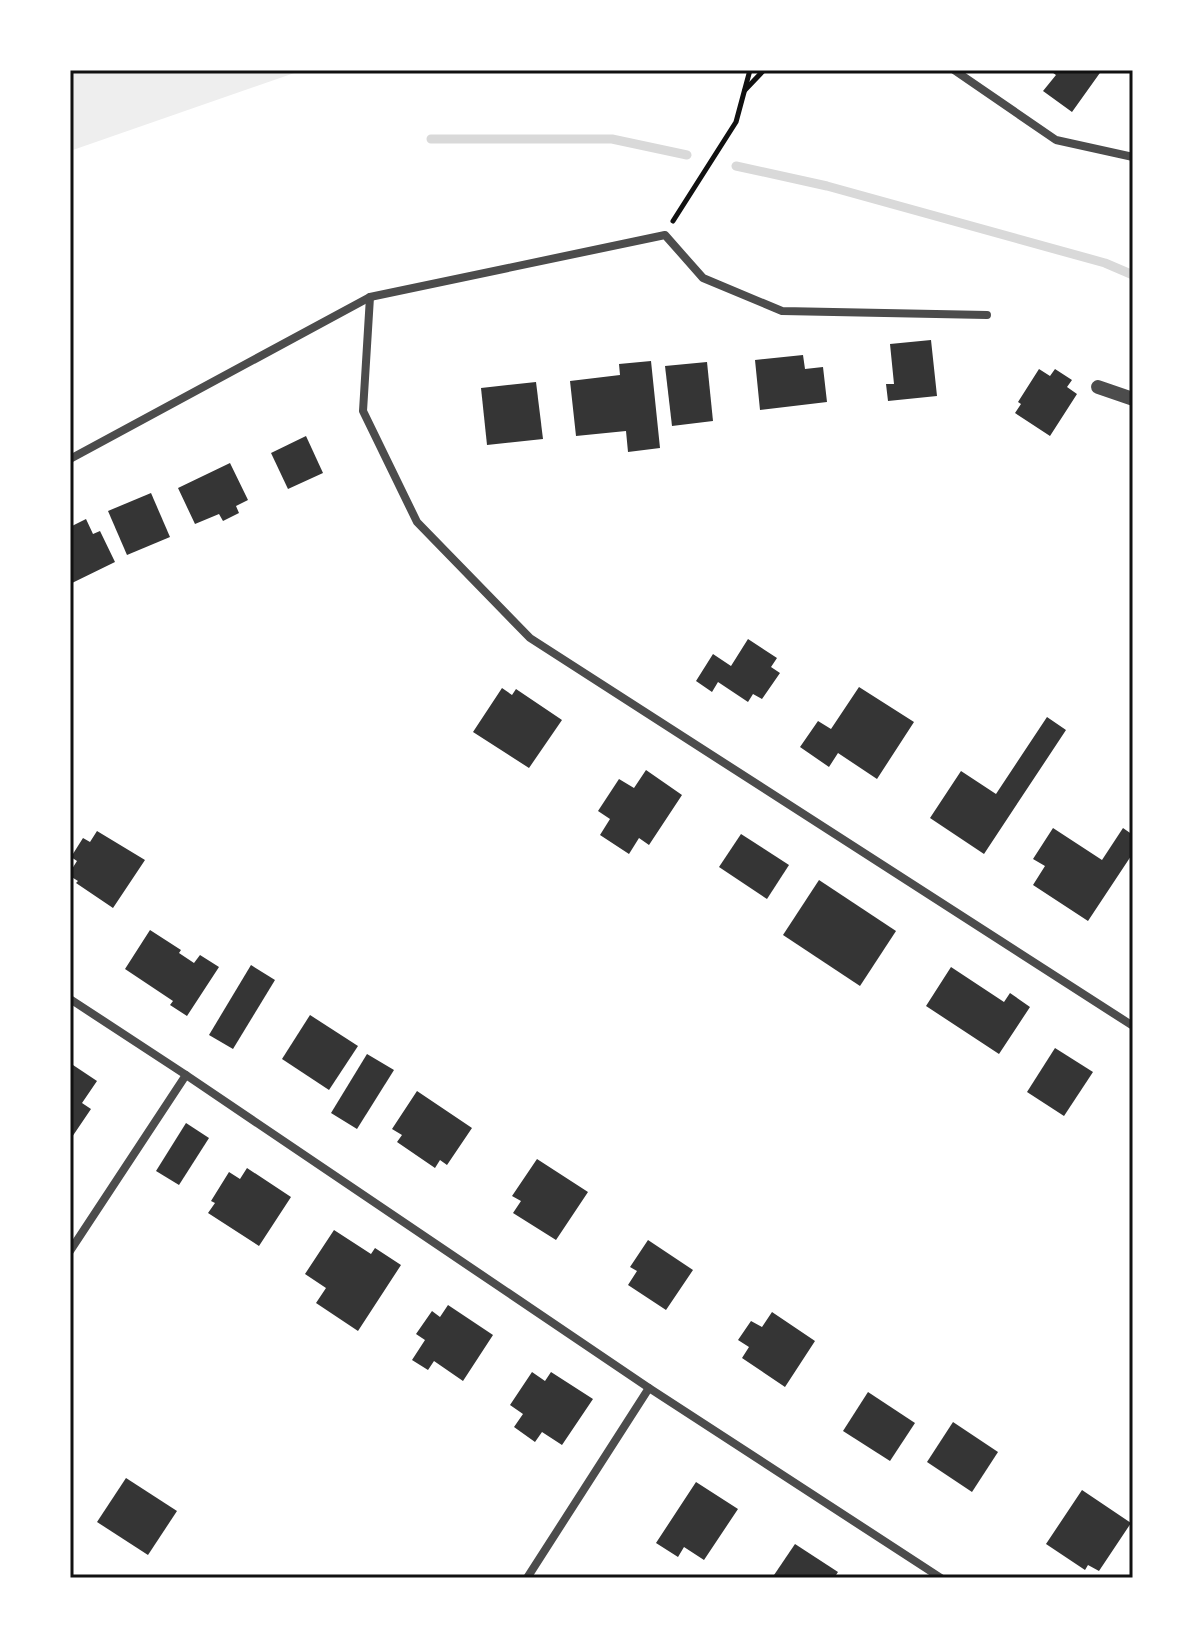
<svg xmlns="http://www.w3.org/2000/svg" width="1203" height="1648" viewBox="0 0 1203 1648" font-family="Bitter,serif">
<style>
.green{fill:#eee}
.lines{fill:none;stroke-linecap:round;stroke-linejoin:round}
.stream{stroke:#d9d9d9;stroke-width:9}
.building{fill:#353535}
.path{stroke:#111;stroke-width:5}
.minor{stroke:#4c4c4c;stroke-width:8}
.tertiary{stroke:#4c4c4c;stroke-width:14}
.neatline{fill:none;stroke:#111;stroke-width:3}
</style>
<rect width="100%" height="100%" fill="#fff"/>
<path class="green" d="M 70,70 L 303,70 L 70,151 Z"/>
<g class="lines">
<g class="stream">
<path d="M 431,139 L 612,139 L 687,155"/>
<path d="M 736,166 L 827,186 L 1105,263 L 1133,275"/>
</g>
</g>
<g class="building">
<path d="M 1049,70 L 1102,70 L 1072,112 L 1043,91 L 1056,75 Z"/>
<path d="M 931,340 L 937,396 L 888,401 L 886,384 L 894,384 L 890,344 Z"/>
<path d="M 803,355 L 805,369 L 823,367 L 827,402 L 760,410 L 755,360 Z"/>
<path d="M 651,361 L 660,448 L 628,452 L 626,431 L 576,436 L 570,381 L 620,375 L 619,364 Z"/>
<path d="M 707,362 L 713,421 L 672,426 L 665,366 Z"/>
<path d="M 1039,369 L 1050,376 L 1055,369 L 1072,380 L 1067,387 L 1077,394 L 1050,436 L 1015,413 L 1021,404 L 1018,402 Z"/>
<path d="M 536,382 L 543,439 L 487,445 L 481,388 Z"/>
<path d="M 306,436 L 323,473 L 288,489 L 271,453 Z"/>
<path d="M 230,463 L 248,500 L 236,506 L 239,513 L 223,521 L 219,514 L 195,524 L 178,488 Z"/>
<path d="M 151,493 L 170,537 L 127,555 L 108,511 Z"/>
<path d="M 86,519 L 93,534 L 100,531 L 115,562 L 70,584 L 70,527 Z"/>
<path d="M 748,639 L 777,658 L 771,667 L 780,673 L 762,699 L 753,694 L 748,702 L 718,682 L 712,692 L 696,681 L 713,654 L 731,666 Z"/>
<path d="M 859,687 L 914,722 L 877,779 L 838,753 L 829,767 L 800,747 L 818,721 L 831,729 Z"/>
<path d="M 502,688 L 512,695 L 516,689 L 562,720 L 529,768 L 473,732 Z"/>
<path d="M 1047,717 L 1066,730 L 984,854 L 930,818 L 961,771 L 996,794 Z"/>
<path d="M 646,770 L 682,795 L 649,845 L 639,838 L 629,854 L 600,835 L 610,819 L 598,811 L 619,779 L 634,788 Z"/>
<path d="M 1053,828 L 1102,860 L 1123,828 L 1133,835 L 1133,853 L 1088,921 L 1033,885 L 1045,866 L 1033,859 Z"/>
<path d="M 97,831 L 145,860 L 113,908 L 76,883 L 78,881 L 70,876 L 70,872 L 77,861 L 71,857 L 83,838 L 90,842 Z"/>
<path d="M 741,834 L 789,865 L 767,899 L 719,867 Z"/>
<path d="M 819,880 L 896,931 L 860,986 L 783,935 Z"/>
<path d="M 150,930 L 181,950 L 179,953 L 194,963 L 200,955 L 219,967 L 187,1016 L 170,1005 L 173,1001 L 125,969 Z"/>
<path d="M 251,965 L 275,980 L 233,1049 L 209,1035 Z"/>
<path d="M 951,967 L 1004,1002 L 1010,993 L 1030,1007 L 999,1054 L 926,1006 Z"/>
<path d="M 310,1015 L 358,1046 L 329,1090 L 282,1059 Z"/>
<path d="M 1055,1048 L 1093,1072 L 1064,1116 L 1027,1092 Z"/>
<path d="M 367,1054 L 394,1070 L 357,1129 L 331,1113 Z"/>
<path d="M 70,1063 L 97,1081 L 82,1103 L 91,1109 L 70,1140 Z"/>
<path d="M 417,1091 L 472,1128 L 447,1165 L 440,1160 L 435,1168 L 397,1142 L 402,1135 L 392,1129 Z"/>
<path d="M 186,1123 L 209,1138 L 179,1185 L 156,1171 Z"/>
<path d="M 537,1159 L 588,1192 L 556,1240 L 513,1213 L 521,1201 L 512,1196 Z"/>
<path d="M 247,1168 L 291,1197 L 259,1246 L 208,1213 L 215,1203 L 211,1201 L 229,1172 L 240,1179 Z"/>
<path d="M 334,1230 L 371,1254 L 375,1248 L 401,1265 L 358,1331 L 316,1303 L 326,1288 L 305,1274 Z"/>
<path d="M 648,1240 L 693,1270 L 666,1310 L 628,1285 L 637,1271 L 630,1267 Z"/>
<path d="M 448,1305 L 493,1335 L 463,1381 L 434,1361 L 428,1370 L 412,1360 L 425,1340 L 416,1334 L 432,1311 L 440,1317 Z"/>
<path d="M 772,1312 L 815,1341 L 785,1387 L 742,1358 L 749,1347 L 738,1340 L 751,1321 L 762,1327 Z"/>
<path d="M 532,1372 L 545,1381 L 551,1372 L 593,1399 L 562,1445 L 542,1432 L 535,1442 L 514,1427 L 523,1414 L 510,1405 Z"/>
<path d="M 868,1392 L 915,1423 L 890,1461 L 843,1431 Z"/>
<path d="M 953,1422 L 998,1452 L 972,1492 L 927,1462 Z"/>
<path d="M 126,1478 L 177,1511 L 148,1555 L 97,1522 Z"/>
<path d="M 696,1482 L 738,1509 L 704,1560 L 684,1547 L 678,1557 L 656,1543 Z"/>
<path d="M 1082,1490 L 1131,1523 L 1099,1571 L 1088,1565 L 1085,1570 L 1046,1544 Z"/>
<path d="M 795,1544 L 838,1572 L 834,1578 L 772,1578 Z"/>
</g>
<g class="lines">
<g class="path">
<path d="M 745,90 L 764,70"/>
<path d="M 673,221 L 736,122 L 750,70"/>
</g>
<g class="minor">
<path d="M 954,70 L 1056,140 L 1133,157"/>
<path d="M 370,297 L 363,411 L 417,522 L 530,638 L 1133,1026"/>
<path d="M 70,459 L 370,297 L 665,235 L 703,278 L 782,311 L 987,315"/>
<path d="M 70,999 L 186,1075 L 649,1388 L 941,1578"/>
<path d="M 70,1251 L 186,1075"/>
<path d="M 527,1578 L 649,1388"/>
</g>
<path class="tertiary" d="M 1098,387 L 1133,399"/>
</g>
<rect width="1203" height="1648" fill="none" stroke="#ffffff" stroke-width="144"/>
<rect x="72" y="72" width="1059" height="1504" class="neatline"/>
</svg>
